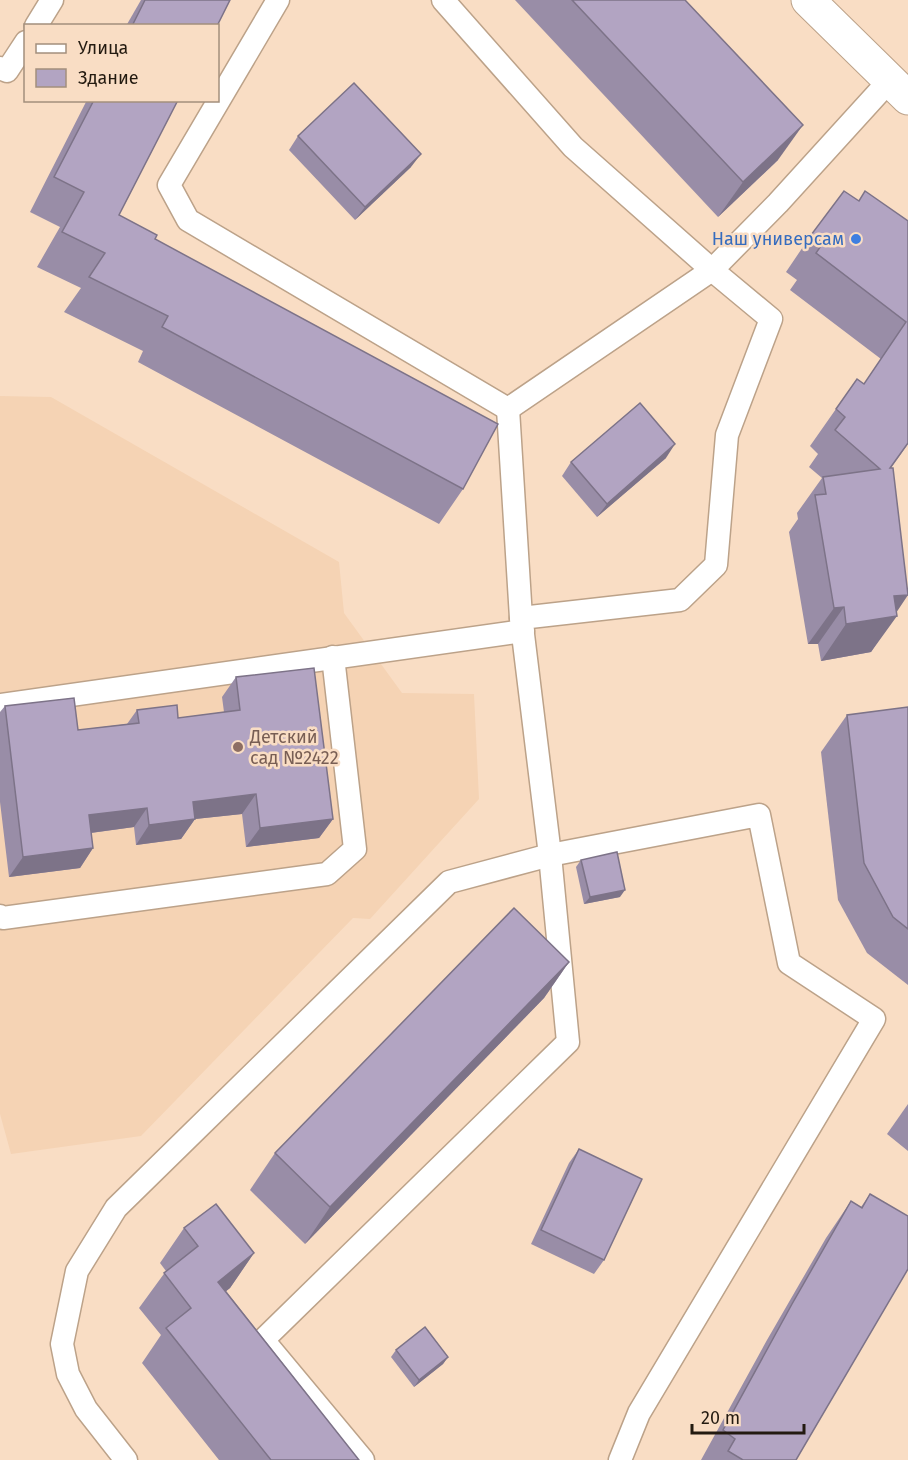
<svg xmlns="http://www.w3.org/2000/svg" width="908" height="1460" viewBox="0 0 908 1460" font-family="'Fira Sans',sans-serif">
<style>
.built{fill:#f5d3b4}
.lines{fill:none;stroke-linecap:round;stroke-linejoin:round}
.service-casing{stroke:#bca289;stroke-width:25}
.minor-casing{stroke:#bca289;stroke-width:35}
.service{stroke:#fff;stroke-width:22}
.minor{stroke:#fff;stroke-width:33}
.wall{fill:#998da7}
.shaded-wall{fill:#7d7388}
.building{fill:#b2a4c2;stroke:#7d7388;stroke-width:1.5}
.shop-dot{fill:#3f7fe0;stroke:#f9ddc4;stroke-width:2}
.education-dot{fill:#8d6e63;stroke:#f9ddc4;stroke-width:2}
.labels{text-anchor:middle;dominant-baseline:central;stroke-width:5;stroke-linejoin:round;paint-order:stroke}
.shop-label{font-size:18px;fill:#366cbe;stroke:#f9ddc4;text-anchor:end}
.education-label{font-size:18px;fill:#785e54;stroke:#f9ddc4;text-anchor:start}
</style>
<rect width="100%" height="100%" fill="#f9ddc4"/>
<path class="built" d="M 0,396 L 51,397 L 339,562 L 344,613 L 402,693 L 474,694 L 479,799 L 370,919 L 353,918 L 141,1136 L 11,1154 L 0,1114 Z"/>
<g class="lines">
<g class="service-casing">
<g id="service">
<path d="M 278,0 L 169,185 L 188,220 L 508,409"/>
<path d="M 443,0 L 573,147 L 712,270 L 771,319 L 727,435 L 716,565 L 680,600 L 521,618"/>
<path d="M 36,26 L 52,0"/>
<path d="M 0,68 L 7,71 L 26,42"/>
<path d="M 508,409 L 712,270 L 778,203 L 889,81"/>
<path d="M 0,705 L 523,631"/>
<path d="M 0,916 L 3,918 L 327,874 L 355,849 L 333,657"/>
<path d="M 126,1460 L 86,1409 L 68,1374 L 62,1344 L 77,1271 L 116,1208 L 449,882 L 550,855 L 759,815 L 789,963 L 874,1019 L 639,1413 L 620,1460"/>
<path d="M 363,1460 L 263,1340 L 568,1042 L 550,855 L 521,618 L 508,409"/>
</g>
</g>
<g class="minor-casing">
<path id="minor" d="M 808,0 L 908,98"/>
</g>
<use href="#service" class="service"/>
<use href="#minor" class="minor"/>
</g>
<g class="wall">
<path d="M 141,0 L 230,0 L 217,26 L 126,26 Z"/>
<path d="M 515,0 L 685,0 L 778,160 L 718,217 Z"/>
<path d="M 87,100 L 178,100 L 119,215 L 155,239 L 463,489 L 439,524 L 138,362 L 143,351 L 64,312 L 81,288 L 37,267 L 60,227 L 30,212 Z"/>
<path d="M 298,136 L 411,167 L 355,220 L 289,150 Z"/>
<path d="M 858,201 L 908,221 L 908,444 L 891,468 L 896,613 L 871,652 L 821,661 L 818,644 L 808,644 L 789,532 L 798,519 L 797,513 L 822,478 L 809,467 L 818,454 L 810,446 L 857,379 L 864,384 L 881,359 L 790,290 L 797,280 L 786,272 L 811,235 Z"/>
<path d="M 666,458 L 597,517 L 562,476 L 571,462 Z"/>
<path d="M 236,677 L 333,819 L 319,838 L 246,847 L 242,814 L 195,819 L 181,839 L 136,845 L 134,827 L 91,833 L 93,848 L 80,868 L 9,877 L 0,802 L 0,712 L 5,706 L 78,730 L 127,724 L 137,710 L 178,718 L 224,712 L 222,697 Z"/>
<path d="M 908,707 L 908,985 L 867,953 L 838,900 L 821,752 L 847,715 Z"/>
<path d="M 581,860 L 620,897 L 584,904 L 576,867 Z"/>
<path d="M 569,962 L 544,998 L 305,1244 L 250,1190 L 275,1153 Z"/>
<path d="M 908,1104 L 908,1151 L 887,1134 Z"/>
<path d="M 579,1149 L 604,1260 L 594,1274 L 531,1244 L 569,1163 Z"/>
<path d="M 870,1194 L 796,1460 L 701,1460 L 767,1340 L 826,1238 L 851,1201 L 861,1207 Z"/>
<path d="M 184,1228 L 254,1253 L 230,1288 L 226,1291 L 359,1460 L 219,1460 L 142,1363 L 161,1335 L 139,1308 L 166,1271 L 160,1263 Z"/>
<path d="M 396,1350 L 448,1357 L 443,1364 L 414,1387 L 391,1357 Z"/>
</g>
<g class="shaded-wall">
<path d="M 803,125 L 778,160 L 718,217 L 743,182 Z"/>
<path d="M 421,154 L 411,167 L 355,220 L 365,207 Z"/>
<path d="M 675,444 L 666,458 L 597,517 L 607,504 Z"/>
<path d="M 908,595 L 894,616 L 897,616 L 871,652 L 821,661 L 846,624 L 894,596 Z"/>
<path d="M 844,607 L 818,644 L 808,644 L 834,608 Z"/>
<path d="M 256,794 L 242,814 L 195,819 L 181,839 L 136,845 L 149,825 L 193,802 Z"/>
<path d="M 147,808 L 134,827 L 75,835 L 89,815 Z"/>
<path d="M 333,819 L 319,838 L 246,847 L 260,828 Z"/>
<path d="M 93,848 L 80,868 L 9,877 L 23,857 Z"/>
<path d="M 625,890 L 620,897 L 584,904 L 590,897 Z"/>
<path d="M 569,962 L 544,998 L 305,1244 L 330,1207 Z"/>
<path d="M 254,1253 L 230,1288 L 194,1317 L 218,1282 Z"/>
<path d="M 448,1357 L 443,1364 L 414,1387 L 419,1380 Z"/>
</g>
<g class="building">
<path d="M 145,0 L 230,0 L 217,26 L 132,26 Z"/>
<path d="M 572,0 L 685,0 L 803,125 L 743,182 Z"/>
<path d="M 354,83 L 421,154 L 365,207 L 298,136 Z"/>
<path d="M 94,100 L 178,100 L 119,215 L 157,235 L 155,239 L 498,424 L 463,489 L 162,327 L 168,316 L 89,277 L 105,253 L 62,232 L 84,192 L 54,177 Z"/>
<path d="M 844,191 L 859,201 L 865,191 L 908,221 L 908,443 L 890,468 L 893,468 L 908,595 L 894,596 L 897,616 L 846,624 L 844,607 L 834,608 L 815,495 L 826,494 L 823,477 L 880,469 L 835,430 L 845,417 L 836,409 L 857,379 L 864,384 L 906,322 L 816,253 L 823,243 L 811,235 Z"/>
<path d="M 640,403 L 675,444 L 607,504 L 571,462 Z"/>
<path d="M 314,668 L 333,819 L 260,828 L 256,794 L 193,802 L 195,819 L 149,825 L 147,808 L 89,815 L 93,848 L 23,857 L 5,706 L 74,698 L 78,730 L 139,723 L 137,710 L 177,705 L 178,718 L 240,710 L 236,677 Z"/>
<path d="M 908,707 L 908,929 L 893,917 L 864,863 L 847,715 Z"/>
<path d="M 617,852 L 625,890 L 590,897 L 581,860 Z"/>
<path d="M 514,908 L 569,962 L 330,1207 L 275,1153 Z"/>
<path d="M 579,1149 L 642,1179 L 604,1260 L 541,1230 Z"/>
<path d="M 870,1194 L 908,1216 L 908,1269 L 796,1460 L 743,1460 L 728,1451 L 735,1439 L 723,1430 L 792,1304 L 851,1201 L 862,1208 Z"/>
<path d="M 216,1204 L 254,1253 L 218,1282 L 359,1460 L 271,1460 L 166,1328 L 191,1308 L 164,1273 L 198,1246 L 184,1228 Z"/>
<path d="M 425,1327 L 448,1357 L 419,1380 L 396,1350 Z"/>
</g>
<circle class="shop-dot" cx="856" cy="239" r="6"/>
<circle class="education-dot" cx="238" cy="747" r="6"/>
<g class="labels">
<g class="shop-label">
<text x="844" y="239">Наш универсам</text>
</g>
<g class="education-label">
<text x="250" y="737">Детский<tspan x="250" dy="21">сад №2422</tspan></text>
</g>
</g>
<rect x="24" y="24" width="195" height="78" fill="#f9ddc4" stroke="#a38f7c" stroke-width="1.5"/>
<rect x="36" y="44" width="30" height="9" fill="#ffffff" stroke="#a38f7c" stroke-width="1.5"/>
<text x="78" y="54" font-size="18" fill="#231a10">Улица</text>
<rect x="36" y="69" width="30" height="18" fill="#b2a4c2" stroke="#a38f7c" stroke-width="1.5"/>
<text x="78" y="84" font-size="18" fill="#231a10">Здание</text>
<path d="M692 1424v9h112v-9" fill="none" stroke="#231a10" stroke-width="3"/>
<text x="701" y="1424" font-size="18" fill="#231a10" stroke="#f9ddc4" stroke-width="4.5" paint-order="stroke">20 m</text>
</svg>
